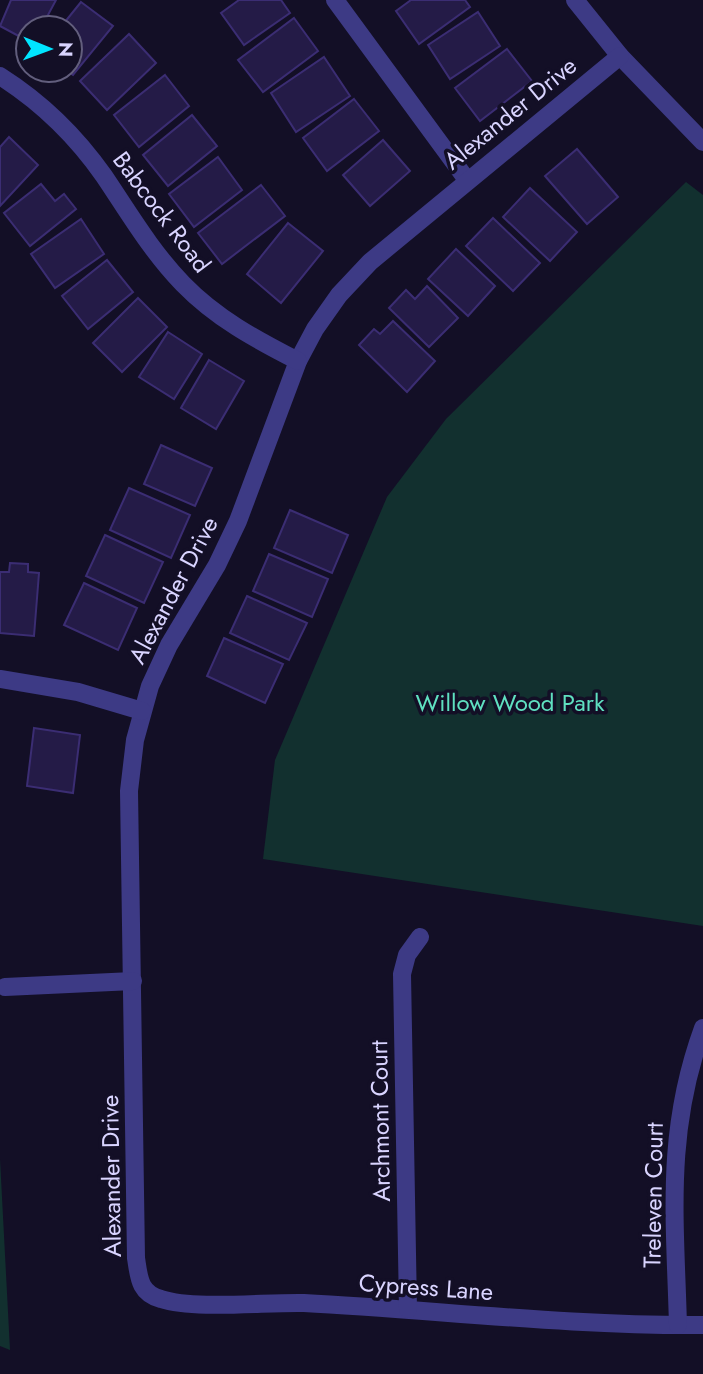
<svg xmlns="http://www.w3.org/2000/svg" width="703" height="1374" viewBox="0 0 703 1374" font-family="Jost,sans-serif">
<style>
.green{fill:#12302f}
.building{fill:#241b47;stroke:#3b2d73;stroke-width:2}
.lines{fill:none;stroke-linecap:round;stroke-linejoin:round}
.street{stroke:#3d3a85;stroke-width:18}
.labels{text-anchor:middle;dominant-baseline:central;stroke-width:7;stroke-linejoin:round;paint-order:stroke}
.street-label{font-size:24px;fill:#d9d4ff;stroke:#130f26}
.park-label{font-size:24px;fill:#5fe0c0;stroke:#130f26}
</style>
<rect width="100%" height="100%" fill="#130f26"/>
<g class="green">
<path d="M 686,182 L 703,195 L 703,926 L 263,859 L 275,760 L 387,497 L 446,419 Z"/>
<path d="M 0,1159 L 10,1350 L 0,1346 Z"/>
</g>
<g class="building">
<path d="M 11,0 L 56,0 L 41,28 L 28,28 L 28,41 L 0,26 Z"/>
<path d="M 239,0 L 281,0 L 290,13 L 244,45 L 221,13 Z"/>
<path d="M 411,0 L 465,0 L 470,7 L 419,44 L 396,11 Z"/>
<path d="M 81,2 L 113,26 L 73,75 L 66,70 L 70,70 L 70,28 L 60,28 Z"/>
<path d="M 478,12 L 500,46 L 450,79 L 428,45 Z"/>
<path d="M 294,18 L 318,51 L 263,92 L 238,60 Z"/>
<path d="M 129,34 L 156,63 L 107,110 L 80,81 Z"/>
<path d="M 507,49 L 532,81 L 480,121 L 455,88 Z"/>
<path d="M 324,57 L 350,96 L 296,132 L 271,93 Z"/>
<path d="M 165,75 L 189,106 L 139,147 L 114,115 Z"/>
<path d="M 354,99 L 379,131 L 327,171 L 303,138 Z"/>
<path d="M 192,115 L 217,146 L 168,186 L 143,155 Z"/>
<path d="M 9,137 L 38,165 L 0,206 L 0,147 Z"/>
<path d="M 383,140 L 410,171 L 370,206 L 343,175 Z"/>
<path d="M 577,149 L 618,197 L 587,224 L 545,176 Z"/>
<path d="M 218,157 L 242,190 L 194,227 L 169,194 Z"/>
<path d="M 41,184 L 55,201 L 64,194 L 76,209 L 30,246 L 4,213 Z"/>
<path d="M 261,185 L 285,216 L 222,264 L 198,233 Z"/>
<path d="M 530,188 L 577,232 L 550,261 L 503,217 Z"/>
<path d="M 493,218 L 540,263 L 513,291 L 466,246 Z"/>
<path d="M 81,219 L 104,254 L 55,288 L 31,254 Z"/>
<path d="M 288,223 L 323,251 L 281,303 L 247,274 Z"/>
<path d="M 456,249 L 495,286 L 468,316 L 428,279 Z"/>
<path d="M 107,260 L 133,292 L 88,329 L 62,296 Z"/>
<path d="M 427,286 L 458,318 L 429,347 L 389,308 L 406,290 L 415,299 Z"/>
<path d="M 138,298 L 167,327 L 122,372 L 93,343 Z"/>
<path d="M 393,321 L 435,361 L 407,392 L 359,345 L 374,329 L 380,334 Z"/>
<path d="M 168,332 L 202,354 L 174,399 L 139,377 Z"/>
<path d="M 209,360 L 244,381 L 216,429 L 181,408 Z"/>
<path d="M 161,445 L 212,468 L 195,506 L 144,484 Z"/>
<path d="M 129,488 L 190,515 L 171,558 L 110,530 Z"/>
<path d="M 290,510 L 348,535 L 332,573 L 274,548 Z"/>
<path d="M 105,535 L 163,562 L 144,603 L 86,576 Z"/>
<path d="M 269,554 L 328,579 L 312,617 L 253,591 Z"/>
<path d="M 10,563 L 28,564 L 28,572 L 39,573 L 34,636 L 0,633 L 0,572 L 9,572 Z"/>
<path d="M 84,583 L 137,608 L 118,650 L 64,625 Z"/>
<path d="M 247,596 L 307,623 L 289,660 L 230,633 Z"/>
<path d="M 224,638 L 283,664 L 265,703 L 207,676 Z"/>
<path d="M 34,728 L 80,735 L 73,793 L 27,786 Z"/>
</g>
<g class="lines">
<g class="street">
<path d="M 335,0 L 467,180"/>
<path d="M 575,0 L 620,56 L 703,142"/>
<path d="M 620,56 L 370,262 L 339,295 L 315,329 L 298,361 L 238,521 L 217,565 L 169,645 L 150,686 L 135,740 L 129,791 L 136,1258 C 139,1277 139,1293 161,1299 C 195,1310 265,1302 304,1303 C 437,1310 570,1326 703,1325"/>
<path d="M 0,76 C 41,102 76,136 104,176 C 129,213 151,251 183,284 C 216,318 255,339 298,361"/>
<path d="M 0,679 L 78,692 L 142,711"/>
<path d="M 5,987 L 133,981"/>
<path d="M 408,1309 L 402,974 L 407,955 L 420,937"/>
<path d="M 678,1325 C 675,1217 665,1132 703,1028"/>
</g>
</g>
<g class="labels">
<g class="street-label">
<text transform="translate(510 113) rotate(-39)">Alexander Drive</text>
<text transform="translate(162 212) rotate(53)">Babcock Road</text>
<text transform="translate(173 590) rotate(-62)">Alexander Drive</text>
<text transform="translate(380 1121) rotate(-91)">Archmont Court</text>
<text transform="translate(111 1176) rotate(-91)">Alexander Drive</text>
<text transform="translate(653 1195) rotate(-89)">Treleven Court</text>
<text transform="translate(426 1287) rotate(4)">Cypress Lane</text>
</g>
<g class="park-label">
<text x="510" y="702">Willow Wood Park</text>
</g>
</g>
<g transform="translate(49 49) rotate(91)"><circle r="33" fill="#130f26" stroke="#625e7d" stroke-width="2"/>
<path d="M0-5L12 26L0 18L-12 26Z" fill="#00e5ff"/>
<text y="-10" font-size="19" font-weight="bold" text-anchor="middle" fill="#d9d4ff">N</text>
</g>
</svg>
